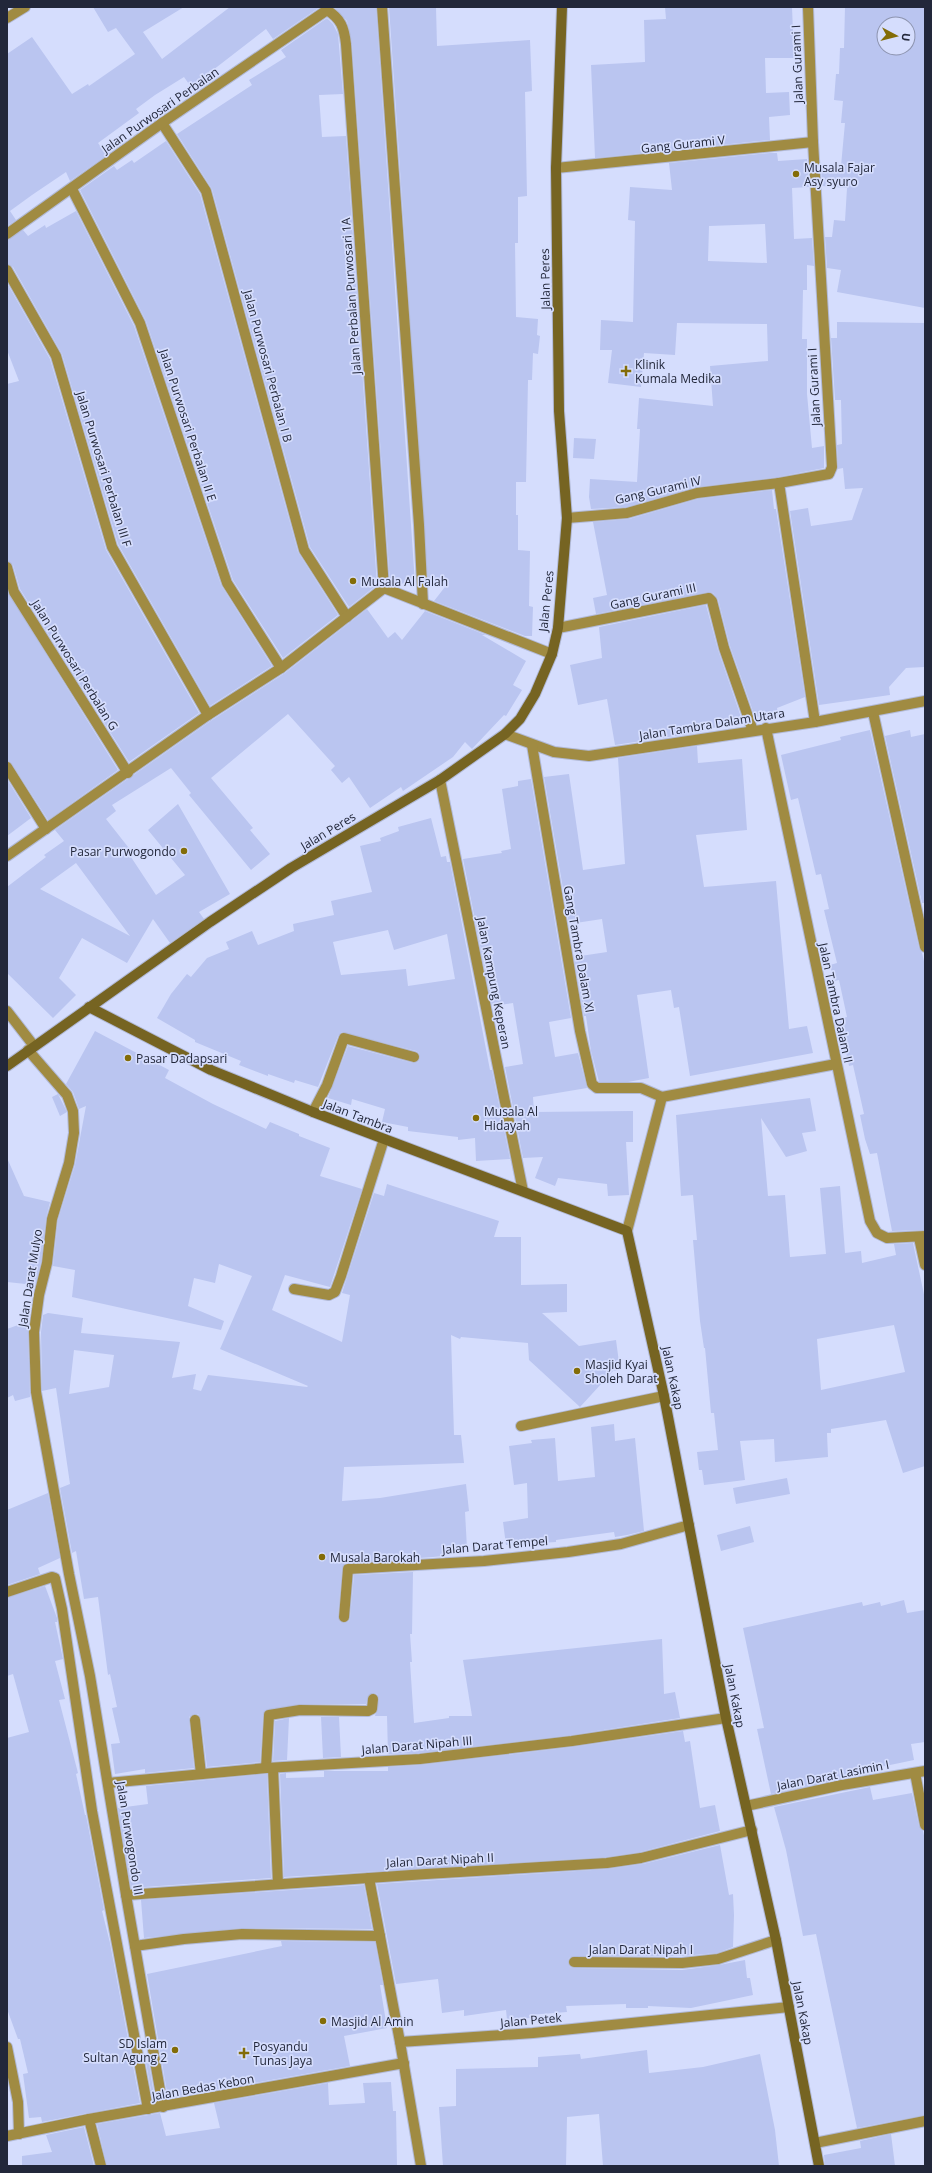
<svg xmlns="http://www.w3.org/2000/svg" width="932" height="2173" viewBox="0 0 932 2173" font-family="'Open Sans',sans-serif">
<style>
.building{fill:#bac5f0;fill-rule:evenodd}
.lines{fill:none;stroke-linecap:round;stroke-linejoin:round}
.lane-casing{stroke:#b1b9d6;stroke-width:12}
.street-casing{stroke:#b1b9d6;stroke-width:12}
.secondary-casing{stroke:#b1b9d6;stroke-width:12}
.lane{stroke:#a08b42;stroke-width:10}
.street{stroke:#a08b42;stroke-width:10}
.secondary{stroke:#766422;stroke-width:10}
.poi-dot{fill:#836c07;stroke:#d5ddfd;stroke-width:1.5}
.labels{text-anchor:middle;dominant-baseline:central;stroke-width:3.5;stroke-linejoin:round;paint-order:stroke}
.street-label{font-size:12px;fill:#22273a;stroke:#d5ddfd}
.poi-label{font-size:12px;fill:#22273a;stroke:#d5ddfd;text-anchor:start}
</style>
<rect width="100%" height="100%" fill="#d5ddfd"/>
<g class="building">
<path d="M 93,7 L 184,7 L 143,32 L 162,59 L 230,7 L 320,7 L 273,39 L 266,29 L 191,87 L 184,77 L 155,95 L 136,109 L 139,113 L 98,143 L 107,155 L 70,181 L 66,172 L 32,195 L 10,211 L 16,220 L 7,226 L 7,54 L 32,37 L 72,94 L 88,84 L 89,86 L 135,54 L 116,28 L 108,32 Z"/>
<path d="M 334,7 L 376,7 L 415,584 L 390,583 L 352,43 L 347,21 Z"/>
<path d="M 389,7 L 436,7 L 437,46 L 530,40 L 532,91 L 525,92 L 527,196 L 518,197 L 518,243 L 515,243 L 516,317 L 538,319 L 537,335 L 540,336 L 538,354 L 533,353 L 532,380 L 528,380 L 526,482 L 516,482 L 516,515 L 518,515 L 518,550 L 530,551 L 529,606 L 533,607 L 532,636 L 525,636 L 434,601 L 448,583 L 428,584 Z"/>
<path d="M 665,7 L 792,7 L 794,58 L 765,58 L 766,93 L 789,92 L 790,115 L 769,117 L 770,140 L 595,158 L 591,65 L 645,62 L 644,20 L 666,19 Z"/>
<path d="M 845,7 L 925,7 L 925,308 L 837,292 L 841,270 L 827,268 L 825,237 L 832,237 L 834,220 L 845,221 L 847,188 L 822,186 L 821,165 L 841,166 L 845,123 L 841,123 L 843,101 L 834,100 L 836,74 L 839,74 L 840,48 L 844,48 ZM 884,24 L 908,24 L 908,48 L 884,48 Z"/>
<path d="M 327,18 L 333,24 L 338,34 L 343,94 L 319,95 L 322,137 L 346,136 L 377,585 L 349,607 L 310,547 L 212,189 L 177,134 L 252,85 L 249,80 L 286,57 L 281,50 Z"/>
<path d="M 166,141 L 200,194 L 298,552 L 338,615 L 283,658 L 233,580 L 146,321 L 80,190 L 114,166 L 117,170 L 132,160 L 134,163 Z"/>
<path d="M 770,153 L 777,153 L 778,161 L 807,159 L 809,187 L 792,188 L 794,239 L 812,238 L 814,266 L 807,265 L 807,290 L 803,290 L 802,339 L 807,339 L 807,394 L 812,448 L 824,446 L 824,468 L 778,477 L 696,487 L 626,507 L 591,509 L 589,497 L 590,479 L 637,482 L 640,429 L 637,429 L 639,398 L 713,406 L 710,366 L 768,361 L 767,324 L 677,323 L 675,355 L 644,353 L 641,387 L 608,383 L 612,350 L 600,350 L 601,320 L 633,322 L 635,221 L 628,220 L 630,187 L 672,190 L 669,163 ZM 765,224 L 767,263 L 708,261 L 709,226 Z"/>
<path d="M 76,211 L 134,326 L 221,585 L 272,666 L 210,706 L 118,544 L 62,354 L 13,267 L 7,264 L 7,240 L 23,230 L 28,236 L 45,225 L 46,228 Z"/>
<path d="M 7,283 L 50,359 L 106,550 L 199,713 L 129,762 L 20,589 L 13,565 L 7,561 L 7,384 L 19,381 L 7,350 Z"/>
<path d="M 837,322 L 925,323 L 924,667 L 906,668 L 889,687 L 890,695 L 819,705 L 790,511 L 808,508 L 811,526 L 852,520 L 863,488 L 845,489 L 843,468 L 838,469 L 837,445 L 842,444 L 841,400 L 835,400 L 831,338 L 837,338 Z"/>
<path d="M 574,438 L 596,439 L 594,459 L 573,458 Z"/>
<path d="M 772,490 L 774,509 L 776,509 L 805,697 L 777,708 L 778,714 L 755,717 L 730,646 L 718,599 L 713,593 L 708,592 L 596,614 L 593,598 L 607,595 L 593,522 L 629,519 L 698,499 Z"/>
<path d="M 7,591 L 118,770 L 48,820 L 12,764 L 7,761 Z"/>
<path d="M 706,605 L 718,650 L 742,720 L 695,733 L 615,745 L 607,699 L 578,705 L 570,665 L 602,658 L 599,627 Z"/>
<path d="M 367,609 L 388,638 L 395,632 L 402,640 L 425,611 L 486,635 L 482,635 L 526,661 L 513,685 L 522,690 L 506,716 L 504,715 L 472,749 L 465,742 L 453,757 L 403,791 L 401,787 L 370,808 L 349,777 L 342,783 L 331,770 L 335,766 L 288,714 L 211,778 L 253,828 L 250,830 L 270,854 L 251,870 L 189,795 L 191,793 L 171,768 L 112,805 L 116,811 L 106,819 L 132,852 L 129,854 L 156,895 L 185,875 L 148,830 L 178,804 L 230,894 L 199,912 L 204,919 L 170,943 L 153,919 L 127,963 L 82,938 L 59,978 L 76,995 L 53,1018 L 7,973 L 7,887 L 46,857 L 44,855 L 64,841 L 55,830 L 212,720 L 285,673 ZM 76,863 L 130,936 L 40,889 Z"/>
<path d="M 870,730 L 919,948 L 922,953 L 925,965 L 925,1230 L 892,1231 L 877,1153 L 870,1154 L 865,1139 L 860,1115 L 864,1114 L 853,1065 L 849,1066 L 839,1019 L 847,1017 L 839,980 L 834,981 L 830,965 L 837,963 L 824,910 L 829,909 L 821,874 L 816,875 L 798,798 L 791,800 L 781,755 L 841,740 L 840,737 Z"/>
<path d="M 910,730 L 911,737 L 925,734 L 925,903 L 922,903 L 885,736 Z"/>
<path d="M 697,746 L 698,763 L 742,759 L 747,830 L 696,835 L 704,887 L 776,881 L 789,1029 L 807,1026 L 813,1053 L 690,1076 L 679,1007 L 674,1008 L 671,990 L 637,995 L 649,1078 L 628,1082 L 599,1082 L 591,1051 L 586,1016 L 584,1016 L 574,957 L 607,952 L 602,919 L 569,924 L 544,777 L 569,774 L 583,870 L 625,864 L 618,758 Z"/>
<path d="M 7,779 L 31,818 L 7,836 Z"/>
<path d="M 531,779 L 571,1018 L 549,1022 L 555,1057 L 578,1053 L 587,1088 L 533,1097 L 534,1112 L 633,1111 L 633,1142 L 626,1142 L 629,1195 L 608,1196 L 607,1184 L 558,1178 L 555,1186 L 535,1178 L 543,1157 L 523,1158 L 505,1067 L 523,1064 L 513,1003 L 492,1006 L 463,859 L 502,853 L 501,851 L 511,849 L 502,789 L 518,786 L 518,781 Z"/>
<path d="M 431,818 L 441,857 L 446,856 L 447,862 L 450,862 L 490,1070 L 492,1070 L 510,1159 L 476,1161 L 475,1138 L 458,1140 L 458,1137 L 408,1131 L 408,1127 L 382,1122 L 385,1109 L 352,1099 L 351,1105 L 328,1098 L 348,1046 L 413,1063 L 418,1062 L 420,1058 L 419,1053 L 416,1051 L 342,1032 L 338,1036 L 318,1087 L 295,1080 L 294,1083 L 268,1074 L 268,1076 L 239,1065 L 241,1061 L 195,1042 L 195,1040 L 157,1018 L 171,994 L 187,974 L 191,977 L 207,958 L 229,949 L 226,942 L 252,931 L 258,945 L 294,931 L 293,924 L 334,915 L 331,901 L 372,892 L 360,846 L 381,841 L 380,838 L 399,831 L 398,827 ZM 388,930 L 394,950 L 447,934 L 455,979 L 408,986 L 406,969 L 341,975 L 333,942 Z"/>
<path d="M 95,1031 L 169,1070 L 165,1078 L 213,1104 L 266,1129 L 270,1122 L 299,1134 L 299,1136 L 330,1148 L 320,1176 L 362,1189 L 330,1287 L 285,1275 L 272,1310 L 342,1342 L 350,1295 L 342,1293 L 374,1193 L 384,1196 L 387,1184 L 499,1221 L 494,1237 L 521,1237 L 521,1285 L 567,1284 L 567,1312 L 542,1313 L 579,1346 L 616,1340 L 620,1370 L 613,1371 L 580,1407 L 529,1360 L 528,1343 L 461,1337 L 460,1339 L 451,1335 L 454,1435 L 461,1435 L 464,1463 L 344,1467 L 342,1501 L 380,1498 L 466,1484 L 469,1511 L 465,1512 L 467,1548 L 442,1550 L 443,1556 L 433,1557 L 348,1563 L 342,1568 L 338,1616 L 340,1622 L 344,1623 L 349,1621 L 350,1618 L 354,1575 L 413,1572 L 412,1634 L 410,1634 L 412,1662 L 410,1662 L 414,1723 L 449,1718 L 449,1716 L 472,1716 L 463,1660 L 662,1639 L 664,1694 L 675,1692 L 680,1718 L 571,1735 L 419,1753 L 388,1754 L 387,1716 L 375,1716 L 379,1699 L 377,1694 L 373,1693 L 368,1696 L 366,1704 L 300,1704 L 266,1710 L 263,1715 L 260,1762 L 207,1767 L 201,1719 L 198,1714 L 194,1714 L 189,1717 L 189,1721 L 194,1768 L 145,1773 L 145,1769 L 115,1774 L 111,1744 L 120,1743 L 112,1708 L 117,1707 L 110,1674 L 108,1675 L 98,1597 L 84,1599 L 76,1551 L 72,1553 L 60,1488 L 70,1484 L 56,1388 L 42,1391 L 41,1332 L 43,1315 L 48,1313 L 83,1318 L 81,1333 L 180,1342 L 172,1378 L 196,1374 L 193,1389 L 201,1391 L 208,1375 L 307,1387 L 308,1386 L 220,1349 L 252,1276 L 219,1264 L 215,1283 L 194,1278 L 188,1306 L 224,1321 L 221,1330 L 72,1297 L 75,1270 L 53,1266 L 58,1220 L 75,1165 L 86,1106 L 79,1109 L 73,1092 L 66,1084 ZM 74,1350 L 114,1355 L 109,1387 L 69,1394 Z"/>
<path d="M 58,1094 L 67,1112 L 60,1116 L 52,1097 Z"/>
<path d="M 810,1098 L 816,1131 L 802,1133 L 807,1151 L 786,1157 L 761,1118 L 768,1196 L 785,1195 L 790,1257 L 826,1254 L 820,1188 L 840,1186 L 845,1253 L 861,1251 L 862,1263 L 896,1255 L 894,1244 L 913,1243 L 925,1299 L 925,1466 L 903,1473 L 886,1420 L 831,1429 L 831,1433 L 827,1433 L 828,1457 L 775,1462 L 774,1439 L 740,1441 L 745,1480 L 704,1485 L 702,1470 L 699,1470 L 697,1452 L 718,1450 L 714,1413 L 711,1413 L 705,1348 L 704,1348 L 700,1321 L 693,1240 L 697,1240 L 693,1195 L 681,1196 L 676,1115 ZM 894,1325 L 905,1372 L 821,1390 L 817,1339 Z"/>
<path d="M 7,1158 L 24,1196 L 50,1202 L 46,1218 L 41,1262 L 35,1285 L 7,1282 Z"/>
<path d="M 29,1321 L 28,1332 L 30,1397 L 15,1401 L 13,1395 L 7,1398 L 7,1329 Z"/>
<path d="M 614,1424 L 615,1441 L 635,1438 L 644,1531 L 627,1535 L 615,1537 L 614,1532 L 556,1540 L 556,1542 L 506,1545 L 503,1522 L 528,1518 L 527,1483 L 514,1485 L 509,1446 L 532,1443 L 531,1440 L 555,1438 L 558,1481 L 595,1477 L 591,1427 Z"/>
<path d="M 787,1478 L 790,1494 L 736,1504 L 733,1488 Z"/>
<path d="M 48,1493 L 60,1558 L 38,1568 L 40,1574 L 7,1585 L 7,1510 Z"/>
<path d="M 750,1526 L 754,1542 L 721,1551 L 717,1535 Z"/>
<path d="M 45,1586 L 57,1618 L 57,1622 L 55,1622 L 63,1659 L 55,1661 L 65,1699 L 59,1700 L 78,1773 L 76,1774 L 85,1815 L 86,1815 L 104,1910 L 102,1911 L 110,1943 L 140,2103 L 42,2122 L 41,2117 L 29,2118 L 23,2074 L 28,2073 L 20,2039 L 18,2039 L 7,2009 L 7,1738 L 29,1732 L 13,1674 L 7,1676 L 7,1598 Z"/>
<path d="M 904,1600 L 907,1613 L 925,1610 L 925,1742 L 911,1744 L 914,1760 L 866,1770 L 867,1774 L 771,1794 L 757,1729 L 764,1728 L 743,1628 L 862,1602 L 863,1606 L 880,1602 L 881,1606 Z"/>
<path d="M 321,1717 L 339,1717 L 341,1757 L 323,1758 Z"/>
<path d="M 289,1718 L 287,1760 L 273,1761 L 275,1721 Z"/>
<path d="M 683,1731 L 685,1742 L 690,1741 L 700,1808 L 715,1805 L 720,1831 L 640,1852 L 606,1857 L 284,1877 L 280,1774 L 286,1773 L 286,1778 L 324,1777 L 324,1771 L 388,1771 L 388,1767 L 421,1765 L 573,1747 Z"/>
<path d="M 267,1774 L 271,1878 L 131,1888 L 118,1808 L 148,1804 L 146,1786 Z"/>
<path d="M 870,1787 L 873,1800 L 912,1793 L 919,1826 L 923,1831 L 925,1840 L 925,2115 L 857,2128 L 816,1934 L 803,1936 L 786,1850 L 774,1807 Z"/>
<path d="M 720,1845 L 729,1895 L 733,1894 L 734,1915 L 733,1947 L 717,1953 L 682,1956 L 574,1956 L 569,1958 L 568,1962 L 570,1967 L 574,1968 L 682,1970 L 719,1965 L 745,1960 L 747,1978 L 750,1978 L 753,1995 L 691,2008 L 648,2006 L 648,2008 L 626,2008 L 626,2004 L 566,2006 L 567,2012 L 529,2015 L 530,2018 L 507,2020 L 506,2010 L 464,2016 L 464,2010 L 442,2013 L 438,1979 L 396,1984 L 377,1884 L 608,1869 L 643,1864 Z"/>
<path d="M 364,1885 L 372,1929 L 241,1928 L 144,1938 L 141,1900 Z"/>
<path d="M 281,1941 L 375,1942 L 383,1985 L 380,1985 L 387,2028 L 344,2036 L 350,2066 L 168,2098 L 147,1974 L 282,1946 Z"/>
<path d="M 647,2050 L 649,2073 L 703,2067 L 760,2054 L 775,2130 L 779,2166 L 603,2166 L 599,2114 L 567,2117 L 566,2166 L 443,2166 L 439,2107 L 456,2106 L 456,2069 L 538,2067 L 538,2057 L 580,2054 L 581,2059 Z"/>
<path d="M 146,2063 L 149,2063 L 155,2101 L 153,2101 Z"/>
<path d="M 391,2082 L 393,2111 L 396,2111 L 397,2166 L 107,2166 L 97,2124 L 160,2113 L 166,2136 L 220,2128 L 214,2103 L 328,2083 L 329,2105 L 365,2103 L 363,2083 Z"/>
<path d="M 84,2127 L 94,2166 L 22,2166 L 22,2156 L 52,2152 L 46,2135 Z"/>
<path d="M 891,2134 L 895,2166 L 825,2166 L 824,2155 L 861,2148 L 860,2141 Z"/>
</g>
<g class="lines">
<g class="lane-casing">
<path id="lane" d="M 294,1289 L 329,1295 L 335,1292 L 341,1276 L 384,1139"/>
</g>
<g class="street-casing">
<g id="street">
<path d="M 382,7 L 419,525 L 423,604"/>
<path d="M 808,7 L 813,142 L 832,467 L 829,474 L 779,483 L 815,722"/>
<path d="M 327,10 C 341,19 344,27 346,44 L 384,588"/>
<path d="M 7,18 L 25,7"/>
<path d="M 162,123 L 206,191 L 304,550 L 347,617"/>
<path d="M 556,168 L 813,142"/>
<path d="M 72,189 L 140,323 L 227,583 L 281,668"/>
<path d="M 7,234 L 162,123 L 327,10"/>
<path d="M 7,270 L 56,356 L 112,547 L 208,715"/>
<path d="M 567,518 L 627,513 L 697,493 L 779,483"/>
<path d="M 7,567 L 14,592 L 128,773"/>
<path d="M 384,588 L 552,654"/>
<path d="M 558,628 L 709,598 L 712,601 L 724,648 L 753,731"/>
<path d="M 873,712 L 925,947"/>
<path d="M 766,728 L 870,1221 L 877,1233 L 887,1238 L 925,1236"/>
<path d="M 505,734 L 554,752 L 589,756 L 815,722 L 925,701"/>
<path d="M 532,745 L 580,1031 L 592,1084 L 597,1088 L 641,1088 L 662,1097"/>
<path d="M 7,767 L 46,829"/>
<path d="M 440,780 L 523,1191"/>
<path d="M 7,856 L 208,715 L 281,668 L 384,588"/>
<path d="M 7,1011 L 34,1046"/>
<path d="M 28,1050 L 67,1095 L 73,1111 L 74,1133 L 69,1163 L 52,1219 L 47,1263 L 39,1295 L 34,1332 L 36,1392 L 69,1574 L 90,1676 L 126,1895 L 163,2107"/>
<path d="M 313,1112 L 327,1085 L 344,1038 L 414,1057"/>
<path d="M 627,1231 L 662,1097 L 836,1064"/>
<path d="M 919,1238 L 925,1265"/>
<path d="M 521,1426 L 664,1396"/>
<path d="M 7,1592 L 52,1577 L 55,1578 L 62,1609 L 92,1811 L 148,2109"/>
<path d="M 344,1617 L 348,1569 L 484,1561 L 568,1552 L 621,1544 L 689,1525"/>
<path d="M 195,1720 L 201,1774"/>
<path d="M 266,1768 L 269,1715 L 300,1710 L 368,1711 L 372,1709 L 373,1699"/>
<path d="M 273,1768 L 278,1884"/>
<path d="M 915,1773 L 925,1825"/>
<path d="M 108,1783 L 266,1768 L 420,1759 L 572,1741 L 726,1718"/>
<path d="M 746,1806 L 842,1785 L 925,1771"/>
<path d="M 369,1878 L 400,2042"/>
<path d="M 126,1895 L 426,1874 L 607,1863 L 641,1858 L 752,1830"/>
<path d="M 135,1946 L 184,1939 L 242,1934 L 380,1936"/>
<path d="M 574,1962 L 682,1963 L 718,1959 L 776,1940"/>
<path d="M 7,2047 L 18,2102 L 19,2134"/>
<path d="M 89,2119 L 101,2166"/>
<path d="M 7,2136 L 89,2119 L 404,2063"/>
<path d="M 815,2143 L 925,2121"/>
<path d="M 421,2166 L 400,2042 L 533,2033 L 789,2007"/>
</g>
</g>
<g class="secondary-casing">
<g id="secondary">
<path d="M 89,1007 L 211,1070 L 313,1112 L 627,1231 L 664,1396 L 726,1718 L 776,1940 L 819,2166"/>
<path d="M 7,1066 L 210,922 L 291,868 L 440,780 L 505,734 L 520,719 L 535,694 L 552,654 L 558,628 L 567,518 L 559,411 L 556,168 L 562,7"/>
</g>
</g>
<use href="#lane" class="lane"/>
<use href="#street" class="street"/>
<use href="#secondary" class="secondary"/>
</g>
<g class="poi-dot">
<circle cx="796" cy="174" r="4"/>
<path d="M624 365h4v4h4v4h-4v4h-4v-4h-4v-4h4z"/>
<circle cx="353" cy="581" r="4"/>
<circle cx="184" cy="851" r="4"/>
<circle cx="128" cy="1058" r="4"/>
<circle cx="476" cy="1118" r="4"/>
<circle cx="577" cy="1371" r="4"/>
<circle cx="322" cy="1557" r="4"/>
<circle cx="323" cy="2021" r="4"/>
<circle cx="175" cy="2050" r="4"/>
<path d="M242 2047h4v4h4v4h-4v4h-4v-4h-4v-4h4z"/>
</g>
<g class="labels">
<g class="street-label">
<text transform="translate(797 64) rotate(-92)">Jalan Gurami I</text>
<text transform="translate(160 110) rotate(-35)">Jalan Purwosari Perbalan</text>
<text transform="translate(683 144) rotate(-6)">Gang Gurami V</text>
<text transform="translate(545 279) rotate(-91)">Jalan Peres</text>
<text transform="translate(351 296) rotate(-94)">Jalan Perbalan Purwosari 1A</text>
<text transform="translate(268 366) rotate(75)">Jalan Purwosari Perbalan I B</text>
<text transform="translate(814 387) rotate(-93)">Jalan Gurami I</text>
<text transform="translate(188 425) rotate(72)">Jalan Purwosari Perbalan II E</text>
<text transform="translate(104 469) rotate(73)">Jalan Purwosari Perbalan III F</text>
<text transform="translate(658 490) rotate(-13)">Gang Gurami IV</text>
<text transform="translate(653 596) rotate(-12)">Gang Gurami III</text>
<text transform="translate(546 601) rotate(-84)">Jalan Peres</text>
<text transform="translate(75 665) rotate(58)">Jalan Purwosari Perbalan G</text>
<text transform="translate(712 724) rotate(-9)">Jalan Tambra Dalam Utara</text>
<text transform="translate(328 831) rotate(-31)">Jalan Peres</text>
<text transform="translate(579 949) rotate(80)">Gang Tambra Dalam XI</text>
<text transform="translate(494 983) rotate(79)">Jalan Kampung Keperan</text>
<text transform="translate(836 1003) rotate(78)">Jalan Tambra Dalam II</text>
<text transform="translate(358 1116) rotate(21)">Jalan Tambra</text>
<text transform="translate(30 1278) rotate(-81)">Jalan Darat Mulyo</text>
<text transform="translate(673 1378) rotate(78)">Jalan Kakap</text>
<text transform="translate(495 1545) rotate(-5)">Jalan Darat Tempel</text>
<text transform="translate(735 1696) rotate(79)">Jalan Kakap</text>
<text transform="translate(417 1745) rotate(-5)">Jalan Darat Nipah III</text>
<text transform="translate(833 1775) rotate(-11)">Jalan Darat Lasimin I</text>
<text transform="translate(130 1838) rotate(81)">Jalan Purwogondo III</text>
<text transform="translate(440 1860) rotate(-3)">Jalan Darat Nipah II</text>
<text x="641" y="1949">Jalan Darat Nipah I</text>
<text transform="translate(803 2013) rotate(79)">Jalan Kakap</text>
<text transform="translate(531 2020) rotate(-5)">Jalan Petek</text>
<text transform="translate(203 2087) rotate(-10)">Jalan Bedas Kebon</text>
</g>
<g class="poi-label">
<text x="804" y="167">Musala Fajar<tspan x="804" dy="14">Asy syuro</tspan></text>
<text x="635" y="364">Klinik<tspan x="635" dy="14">Kumala Medika</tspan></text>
<text x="361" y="581">Musala Al Falah</text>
<text x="176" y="851" text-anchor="end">Pasar Purwogondo</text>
<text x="136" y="1058">Pasar Dadapsari</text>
<text x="484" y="1111">Musala Al<tspan x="484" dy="14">Hidayah</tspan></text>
<text x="585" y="1364">Masjid Kyai<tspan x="585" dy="14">Sholeh Darat</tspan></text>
<text x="330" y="1557">Musala Barokah</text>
<text x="331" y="2021">Masjid Al Amin</text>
<text x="167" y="2043" text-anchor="end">SD Islam<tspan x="167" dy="14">Sultan Agung 2</tspan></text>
<text x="253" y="2046">Posyandu<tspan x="253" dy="14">Tunas Jaya</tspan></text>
</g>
</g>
<rect width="932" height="2173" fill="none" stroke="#22273a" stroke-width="16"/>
<g transform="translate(896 36) rotate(97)"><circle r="19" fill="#d5ddfd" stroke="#8d94af"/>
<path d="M0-3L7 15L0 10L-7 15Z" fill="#836c07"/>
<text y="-6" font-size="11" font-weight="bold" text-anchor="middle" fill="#22273a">U</text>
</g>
</svg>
